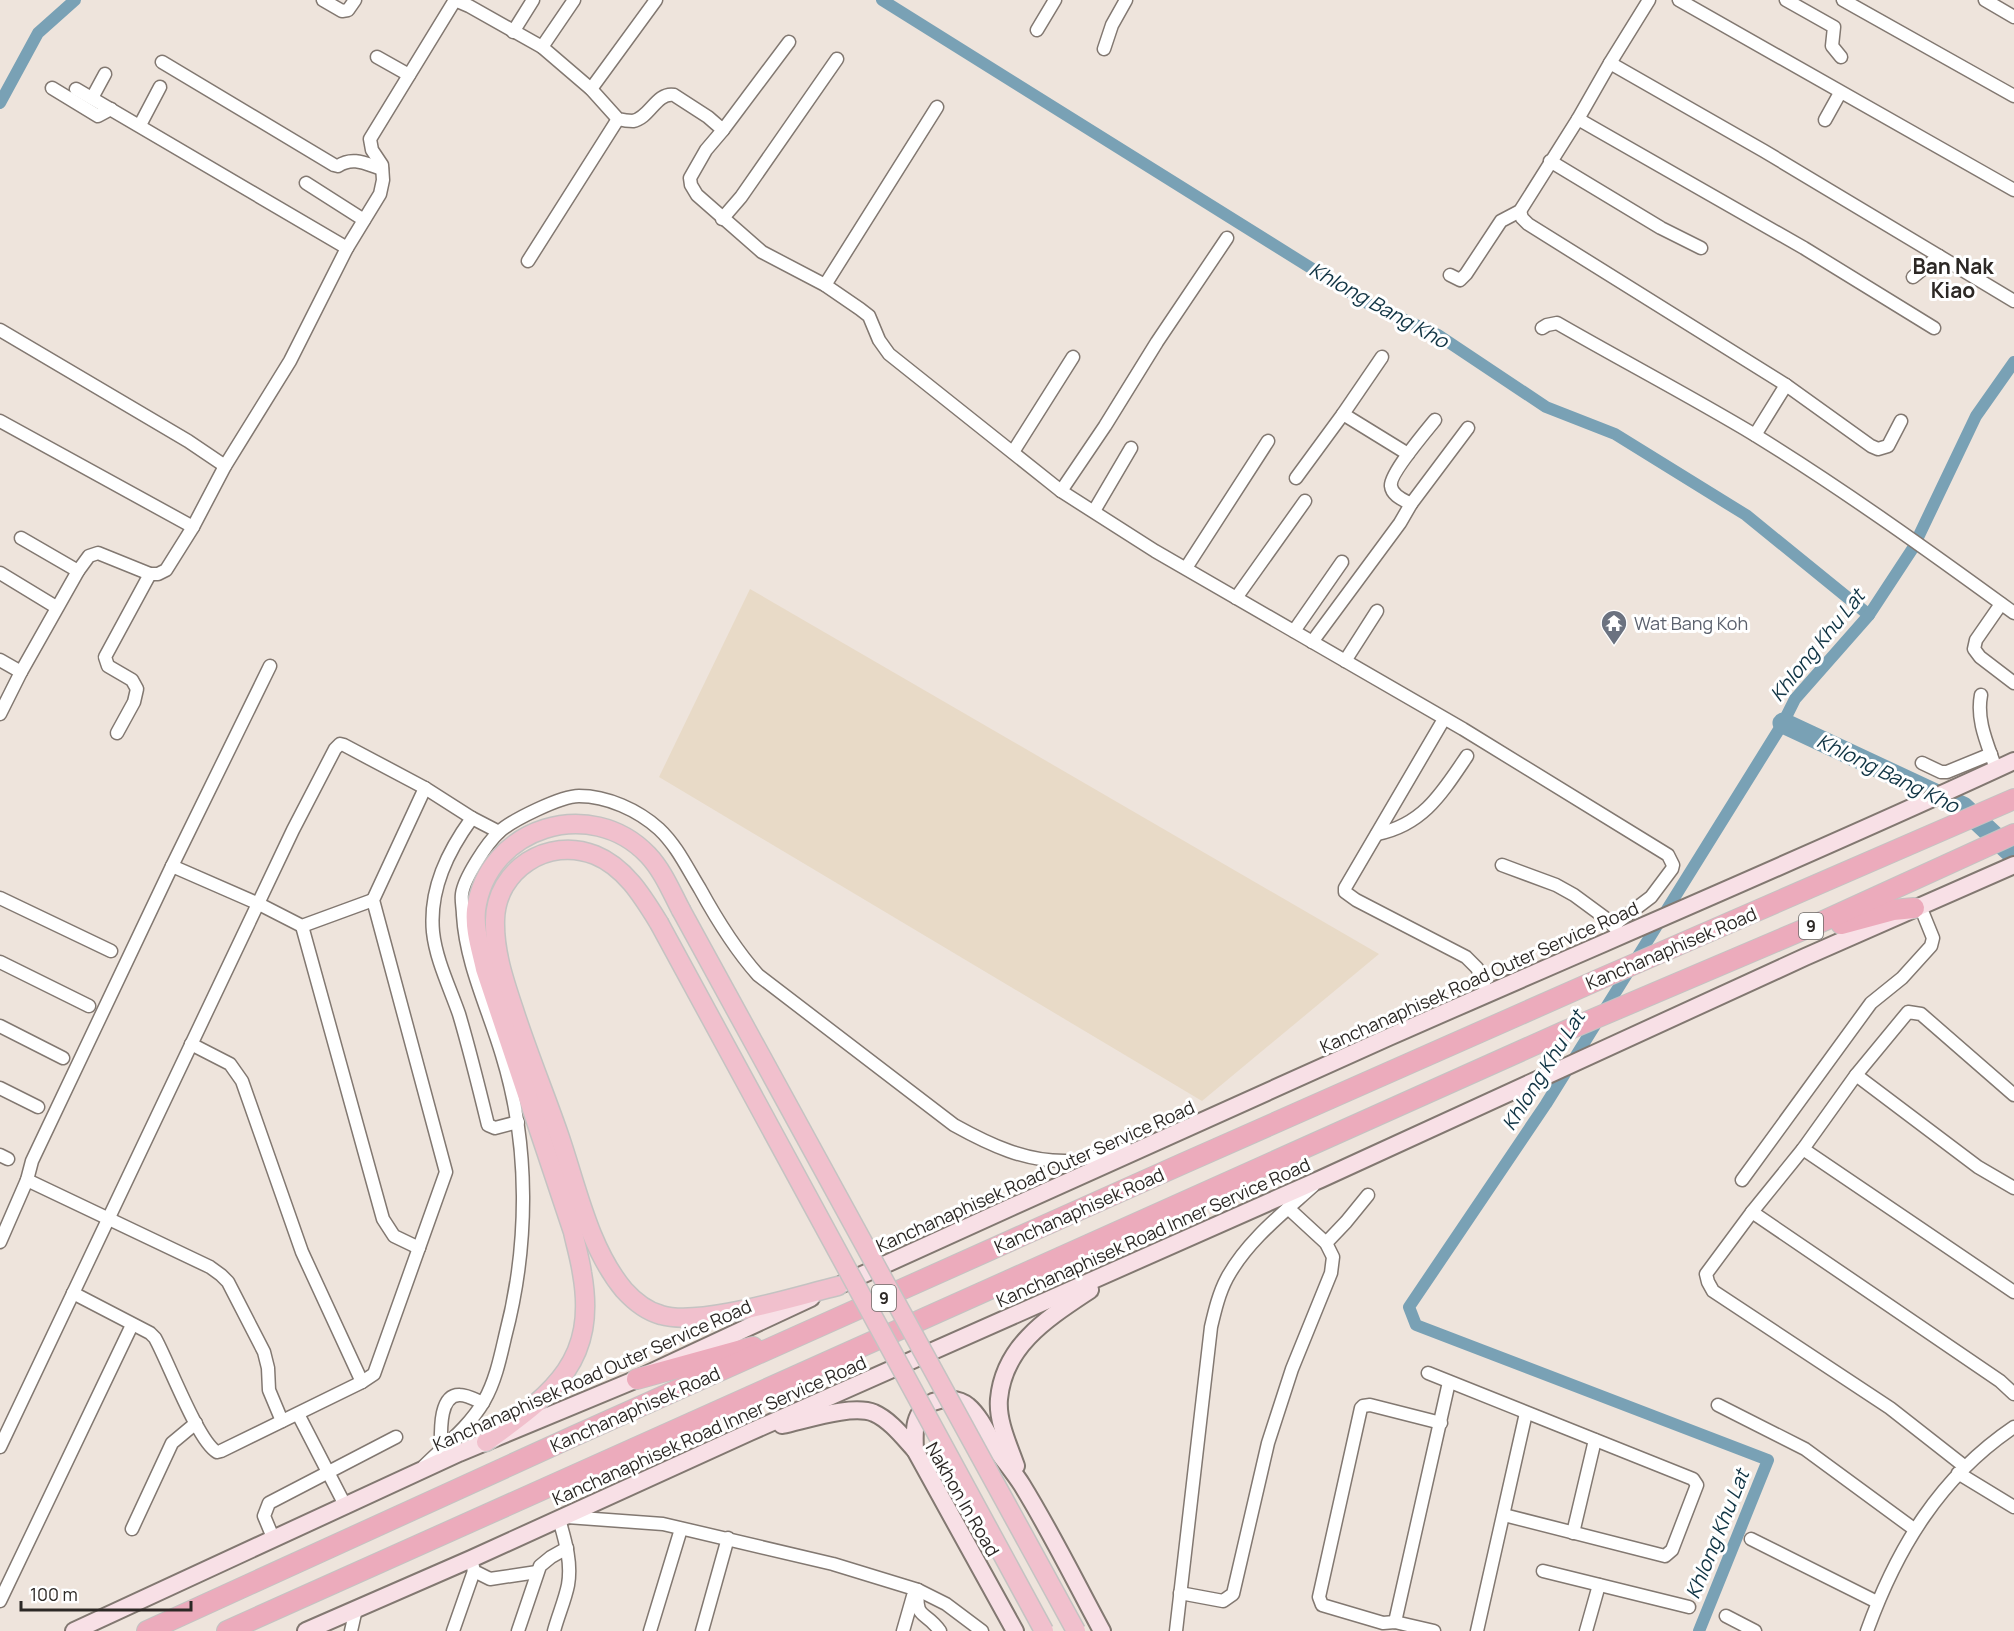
<svg xmlns="http://www.w3.org/2000/svg" width="2014" height="1631" viewBox="0 0 2014 1631" font-family="Manrope,sans-serif">
<style>
.commercial{fill:#e8dac7}
.lines{fill:none;stroke-linecap:round;stroke-linejoin:round}
.canal{stroke:#79a1b5;stroke-width:12}
.river{stroke:#79a1b5;stroke-width:21}
.minor-casing{stroke:#827871;stroke-width:15}
.secondary-casing{stroke:#827871;stroke-width:20}
.primary-casing{stroke:#c4c3c2;stroke-width:21}
.trunk-casing{stroke:#c4c3c2;stroke-width:22}
.minor{stroke:#fff;stroke-width:12}
.secondary{stroke:#f8e0e6;stroke-width:16}
.primary{stroke:#f1c0cd;stroke-width:18}
.trunk{stroke:#ecabbc;stroke-width:20}
.primary-bridge-casing{stroke:#c4c3c2;stroke-width:21;stroke-linecap:butt}
.primary-bridge{stroke:#f1c0cd;stroke-width:18}
.labels{text-anchor:middle;dominant-baseline:central;stroke-width:6;stroke-linejoin:round;paint-order:stroke}
.shield{fill:#fff;stroke:#6b6866;stroke-width:1.5}
.shield-label{font-size:16px;font-weight:bold;fill:#2c2825}
.worship-label{font-size:18px;fill:#5b616d;stroke:#fff;text-anchor:start}
.street-label{font-size:18px;fill:#2c2825;stroke:#fff}
.water-label{font-size:20px;font-style:italic;fill:#103444;stroke:#fff}
.quarter-label{font-size:21px;font-weight:bold;fill:#2c2825;stroke:#fff}
</style>
<rect width="100%" height="100%" fill="#eee4dc"/>
<path class="commercial" d="M 750,589 L 1379,954 L 1202,1101 L 659,777 Z"/>
<g class="lines">
<g class="canal">
<path d="M 882,0 L 1367,303 L 1438,335 L 1546,407 L 1615,434 L 1746,515 L 1869,615"/>
<path d="M 0,103 L 38,33 L 75,0"/>
<path d="M 1699,1631 L 1768,1460 L 1416,1325 L 1409,1307 L 1546,1104 L 1783,723 L 1795,699 L 1869,615 L 1913,548 L 1976,416 L 2014,362"/>
</g>
<path class="river" d="M 1783,723 L 1963,807 L 2014,855"/>
<g class="minor-casing">
<g id="minor">
<path d="M 323,0 L 342,11 L 348,10 L 355,0"/>
<path d="M 455,0 L 469,6 L 542,47 L 591,89 L 618,119 C 622,120 628,121 633,121 C 650,118 656,92 674,95 L 708,117 L 723,130 L 706,150 L 690,178 L 691,185 L 697,195 L 762,252 L 825,285 L 860,309 L 869,316 L 879,340 L 889,354 L 1061,491 L 1155,551 L 1463,729 L 1668,855 L 1673,865 L 1672,869 L 1651,897 L 1614,925"/>
<path d="M 1679,0 L 2014,190"/>
<path d="M 1786,0 L 1834,27 L 1832,46 L 1841,57"/>
<path d="M 1843,0 L 2014,96"/>
<path d="M 1985,0 L 2014,17"/>
<path d="M 1037,30 L 1055,0"/>
<path d="M 513,32 L 533,0"/>
<path d="M 542,47 L 574,0"/>
<path d="M 1104,49 L 1112,25 L 1126,0"/>
<path d="M 377,57 L 409,75"/>
<path d="M 162,62 L 334,165 L 338,166 C 353,156 366,164 382,169"/>
<path d="M 1610,63 L 1764,151 L 2014,301"/>
<path d="M 52,88 L 98,116 L 111,109"/>
<path d="M 76,89 L 347,248"/>
<path d="M 591,89 L 656,0"/>
<path d="M 92,98 L 105,74"/>
<path d="M 1578,119 L 1804,248 L 1934,328"/>
<path d="M 1825,120 L 1840,93"/>
<path d="M 140,125 L 160,87"/>
<path d="M 723,130 L 789,42"/>
<path d="M 1550,161 L 1661,228 L 1701,248"/>
<path d="M 306,183 L 364,220"/>
<path d="M 1520,211 L 1522,218 L 1528,224 L 1786,385 L 1871,446 L 1878,449 L 1888,446 L 1901,421"/>
<path d="M 722,219 L 741,197 L 837,59"/>
<path d="M 528,261 L 618,119"/>
<path d="M 1450,275 L 1460,280 L 1466,274 L 1501,221 L 1520,211 L 1578,119 L 1610,63 L 1649,0"/>
<path d="M 1913,277 L 1939,256"/>
<path d="M 825,285 L 937,107"/>
<path d="M 1542,328 L 1547,325 L 1557,323 C 1623,361 1690,396 1755,435 C 1844,490 1929,551 2014,613"/>
<path d="M 0,330 L 188,441 L 225,466"/>
<path d="M 1343,414 L 1382,357"/>
<path d="M 0,421 L 193,527"/>
<path d="M 1755,435 L 1786,385"/>
<path d="M 1013,452 L 1073,357"/>
<path d="M 1296,478 L 1343,414 L 1408,454"/>
<path d="M 1061,491 L 1105,426 L 1157,342 L 1227,238"/>
<path d="M 1411,504 L 1468,428"/>
<path d="M 1094,511 L 1131,448"/>
<path d="M 21,538 L 78,571"/>
<path d="M 1186,568 L 1268,441"/>
<path d="M 0,573 L 56,607"/>
<path d="M 1236,598 L 1305,501"/>
<path d="M 2001,604 L 1976,640 L 1974,649 L 1980,657 L 2014,683"/>
<path d="M 1294,631 L 1342,562"/>
<path d="M 1312,642 L 1400,523 L 1411,504 C 1404,500 1392,496 1391,486 C 1389,475 1426,431 1435,420"/>
<path d="M 0,660 L 21,672"/>
<path d="M 1345,661 L 1377,611"/>
<path d="M 1981,695 C 1976,721 1988,745 1996,769"/>
<path d="M 0,714 L 21,672 L 78,571 L 89,556 L 98,553 L 150,574 L 158,574 L 166,570 L 193,527 L 225,466 L 290,361 L 347,248 L 380,194 L 383,180 L 382,165 L 372,150 L 370,139 L 455,0"/>
<path d="M 1444,719 L 1345,888 L 1345,892 L 1356,900 L 1466,957 L 1477,968 L 1488,994"/>
<path d="M 117,733 L 134,702 L 137,689 L 132,680 L 108,666 L 105,657 L 150,574"/>
<path d="M 1922,763 L 1941,772 L 1947,772 L 1991,754"/>
<path d="M 472,818 C 448,851 429,889 433,932 C 436,960 450,988 459,1014 C 470,1051 479,1088 488,1125 L 495,1128 L 518,1122"/>
<path d="M 1377,834 C 1423,825 1442,793 1467,756"/>
<path d="M 1502,865 L 1556,885 L 1574,895 L 1608,920 L 1617,930"/>
<path d="M 172,866 L 259,904 L 302,926 L 373,900"/>
<path d="M 0,898 L 111,951"/>
<path d="M 302,926 L 383,1219 L 394,1236 L 419,1248"/>
<path d="M 0,962 L 89,1006"/>
<path d="M 0,1026 L 63,1058"/>
<path d="M 191,1044 L 230,1064 L 242,1081 L 302,1252 L 362,1382"/>
<path d="M 1856,1075 L 1978,1167 L 2014,1188"/>
<path d="M 0,1088 L 38,1107"/>
<path d="M 1803,1149 L 2014,1292"/>
<path d="M 0,1155 L 8,1159"/>
<path d="M 27,1180 L 210,1267 L 221,1275 L 228,1282 L 264,1352 L 268,1368 L 269,1390 L 282,1421"/>
<path d="M 1742,1180 L 1871,1003 L 1902,978 L 1931,946 L 1933,938 L 1920,906"/>
<path d="M 1752,1212 L 2000,1381 L 2014,1394"/>
<path d="M 0,1242 L 27,1180 L 32,1161 L 172,866 L 270,666"/>
<path d="M 1326,1243 L 1346,1222 L 1368,1195"/>
<path d="M 73,1293 L 150,1333 L 155,1338 C 168,1361 198,1442 217,1452 L 221,1451 L 362,1382 L 374,1374 L 446,1172 L 373,900 L 425,788"/>
<path d="M 1428,1373 L 1693,1479 L 1697,1485 L 1672,1550 L 1665,1556 L 1504,1515"/>
<path d="M 1718,1405 L 1805,1449 L 1914,1529"/>
<path d="M 298,1414 L 346,1507"/>
<path d="M 0,1447 L 293,830 L 335,749 L 340,744 L 344,745 L 425,788 L 472,818 L 499,832"/>
<path d="M 441,1449 C 441,1435 438,1394 460,1395 C 467,1395 476,1400 483,1403"/>
<path d="M 424,1466 C 444,1446 469,1427 484,1401 C 495,1382 500,1359 505,1337 C 529,1246 530,1146 502,1055 C 488,1008 466,964 463,915 C 463,908 461,901 462,894 C 464,878 487,843 499,832 C 512,820 561,796 579,796 C 607,796 638,810 659,829 C 677,846 687,868 700,889 C 717,920 734,948 758,975 L 954,1125 C 990,1145 1026,1162 1068,1161 C 1087,1160 1108,1153 1127,1149"/>
<path d="M 1964,1466 L 1890,1408 L 1713,1291 L 1708,1282 L 1706,1274 L 1752,1212 L 1803,1149 L 1856,1075 L 1908,1012 L 1921,1014 L 2014,1095"/>
<path d="M 1958,1473 L 2014,1507"/>
<path d="M 567,1517 L 663,1524 L 833,1564 L 918,1590 L 946,1604 L 982,1631"/>
<path d="M 132,1529 L 172,1443 L 196,1423"/>
<path d="M 1573,1533 L 1595,1440"/>
<path d="M 1751,1539 L 1877,1602"/>
<path d="M 274,1540 L 264,1516 L 269,1503 L 396,1437"/>
<path d="M 471,1559 L 474,1571 L 490,1579 L 537,1572"/>
<path d="M 1543,1571 L 1689,1607"/>
<path d="M 918,1590 C 915,1620 925,1610 940,1631"/>
<path d="M 1180,1593 L 1223,1601 L 1233,1594 L 1268,1443 L 1292,1369 L 1331,1273 L 1333,1257 L 1326,1243 L 1288,1208"/>
<path d="M 0,1601 L 132,1325"/>
<path d="M 1726,1616 L 1755,1631"/>
<path d="M 1395,1622 L 1449,1382"/>
<path d="M 351,1631 L 356,1609"/>
<path d="M 453,1631 L 474,1571"/>
<path d="M 518,1631 L 540,1566 L 551,1557 L 567,1548"/>
<path d="M 554,1631 C 558,1616 565,1600 568,1585 C 572,1562 565,1540 559,1519"/>
<path d="M 650,1631 L 681,1529"/>
<path d="M 702,1631 L 728,1538"/>
<path d="M 903,1631 L 913,1596"/>
<path d="M 1176,1631 L 1211,1327 C 1215,1310 1219,1293 1227,1278 C 1247,1241 1283,1213 1313,1186"/>
<path d="M 1434,1631 L 1395,1622 L 1383,1623 L 1322,1605 L 1319,1597 L 1361,1408 L 1363,1406 L 1370,1405 L 1441,1423"/>
<path d="M 1477,1631 L 1526,1413"/>
<path d="M 1586,1631 L 1599,1585"/>
<path d="M 1867,1631 C 1897,1548 1940,1477 2014,1427"/>
</g>
</g>
<g class="secondary-casing">
<g id="secondary">
<path d="M 842,1284 C 1024,1201 1206,1119 1389,1037 C 1597,945 1807,857 2014,761"/>
<path d="M 782,1425 C 806,1420 852,1404 874,1413 C 890,1420 903,1437 915,1450 L 1015,1631"/>
<path d="M 915,1450 C 914,1431 913,1411 933,1402 C 944,1398 958,1398 968,1406 C 981,1417 989,1437 998,1452 C 1006,1463 1015,1474 1022,1485 C 1051,1532 1076,1583 1102,1631"/>
<path d="M 1016,1466 C 1009,1446 997,1421 999,1399 C 1004,1345 1048,1318 1090,1290"/>
<path d="M 74,1631 L 459,1453 L 637,1379 L 811,1298"/>
<path d="M 306,1631 L 471,1559 L 750,1432 L 1321,1179 L 1805,957 L 2014,865"/>
</g>
</g>
<g class="primary-casing">
<g id="primary">
<path d="M 659,923 C 643,897 625,867 595,855 C 548,836 496,870 495,920 C 494,952 505,983 515,1013 C 528,1053 544,1092 558,1132 C 576,1183 588,1247 624,1290 C 634,1301 646,1311 661,1315 C 700,1327 796,1296 838,1286"/>
<path d="M 486,1442 C 551,1394 598,1363 582,1273 C 580,1259 576,1246 573,1232 L 485,969 C 481,950 474,930 476,910 C 487,827 591,795 648,855 C 663,871 671,891 681,910"/>
</g>
</g>
<g class="trunk-casing">
<g id="trunk">
<path d="M 1841,924 L 1893,910 L 1914,908"/>
<path d="M 637,1379 L 753,1347"/>
<path d="M 147,1631 L 572,1437 L 1182,1164 L 1600,979 L 2014,799"/>
<path d="M 227,1631 L 1563,1032 L 1819,923 L 2014,834"/>
</g>
</g>
<use href="#minor" class="minor"/>
<use href="#secondary" class="secondary"/>
<use href="#primary" class="primary"/>
<use href="#trunk" class="trunk"/>
<g class="primary-bridge-casing">
<g id="primary-bridge">
<path d="M 681,910 L 1076,1631"/>
<path d="M 659,923 L 1044,1631"/>
</g>
</g>
<use href="#primary-bridge" class="primary-bridge"/>
</g>
<defs>
<g id="temple-pin" transform="scale(1.35)"><path d="M0 17L-7.5 6A9.5 9.5 0 1 1 7.5 6Z" fill="#6b7280" stroke="#fff"/><path d="M0-6L5-2H3V0L6.5 2.5H4V6H1.5V3h-3V6H-4V2.5H-6.5L-3 0V-2H-5Z" fill="#fff"/></g>
</defs>
<g fill-rule="evenodd">
<use href="#temple-pin" x="1614" y="623"/>
</g>
<g class="labels">
<g class="shield">
<rect x="1799" y="913" width="24" height="26" rx="4.5"/>
<rect x="872" y="1285" width="24" height="26" rx="4.5"/>
</g>
<g class="shield-label">
<text x="1811" y="926">9</text>
<text x="884" y="1298">9</text>
</g>
<g class="worship-label">
<text x="1634" y="623">Wat Bang Koh</text>
</g>
<g class="street-label">
<text transform="translate(1671 948) rotate(-23)">Kanchanaphisek Road</text>
<text transform="translate(1479 977) rotate(-24)">Kanchanaphisek Road Outer Service Road</text>
<text transform="translate(1035 1176) rotate(-24)">Kanchanaphisek Road Outer Service Road</text>
<text transform="translate(1079 1210) rotate(-24)">Kanchanaphisek Road</text>
<text transform="translate(1153 1232) rotate(-24)">Kanchanaphisek Road Inner Service Road</text>
<text transform="translate(592 1375) rotate(-24)">Kanchanaphisek Road Outer Service Road</text>
<text transform="translate(635 1409) rotate(-24)">Kanchanaphisek Road</text>
<text transform="translate(709 1430) rotate(-24)">Kanchanaphisek Road Inner Service Road</text>
<text transform="translate(963 1499) rotate(60)">Nakhon In Road</text>
</g>
<g class="water-label">
<text transform="translate(1379 305) rotate(29)">Khlong Bang Kho</text>
<text transform="translate(1817 645) rotate(-51)">Khlong Khu Lat</text>
<text transform="translate(1888 773) rotate(26)">Khlong Bang Kho</text>
<text transform="translate(1543 1070) rotate(-58)">Khlong Khu Lat</text>
<text transform="translate(1717 1534) rotate(-68)">Khlong Khu Lat</text>
</g>
<g class="quarter-label">
<text x="1953" y="266">Ban Nak<tspan x="1953" dy="24">Kiao</tspan></text>
</g>
</g>
<path d="M21 1601v9h170v-9" fill="none" stroke="#2c2825" stroke-width="3"/>
<text x="30" y="1601" font-size="18" fill="#2c2825" stroke="#ffffff" stroke-width="4.5" paint-order="stroke">100 m</text>
</svg>
